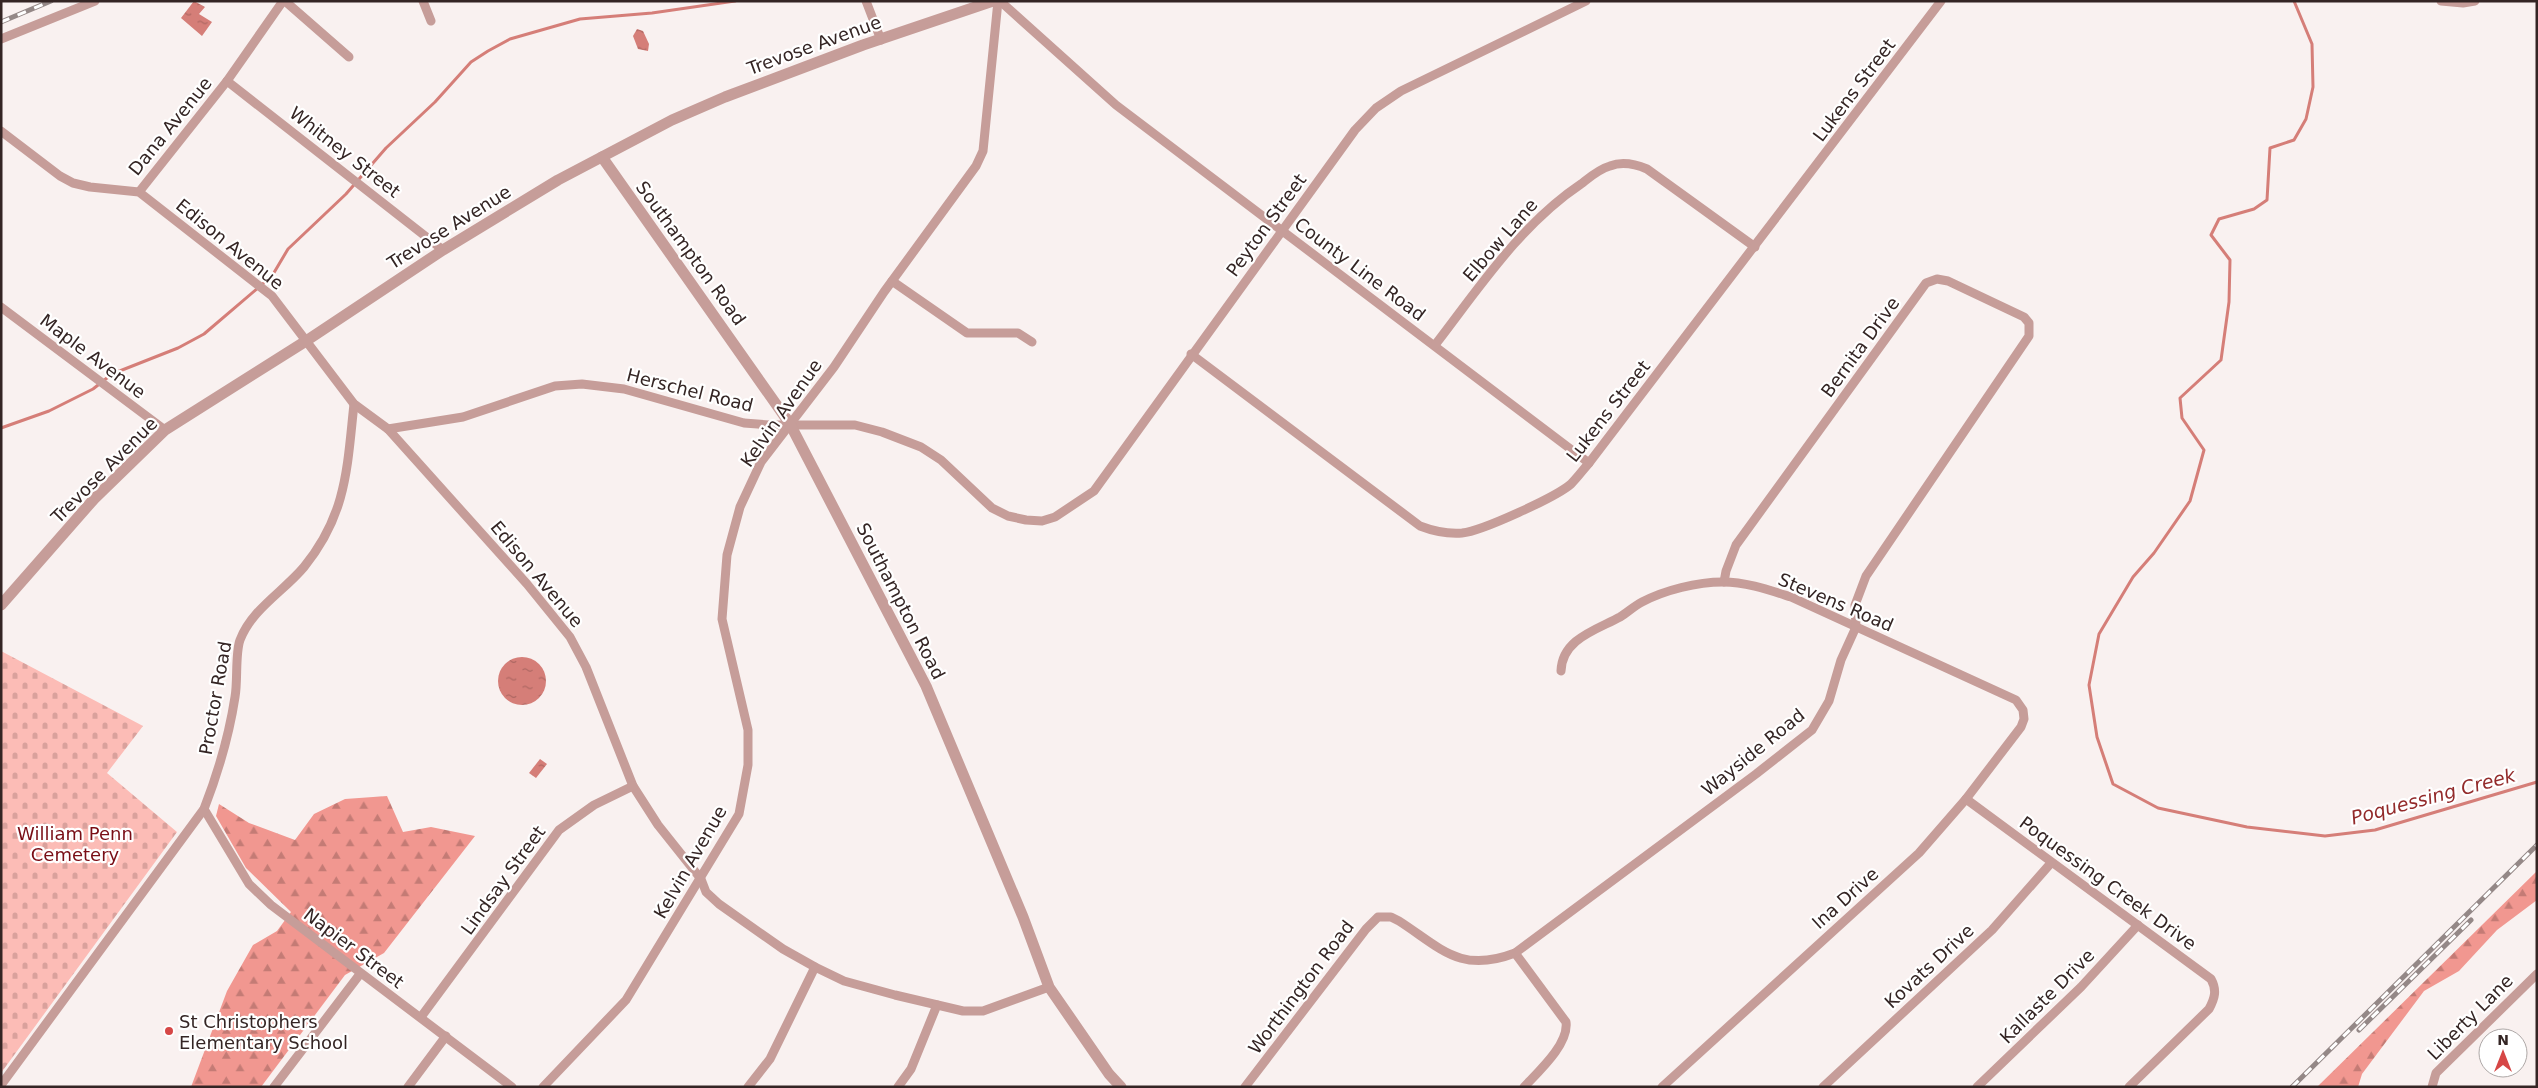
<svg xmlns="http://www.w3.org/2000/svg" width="2538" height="1088" viewBox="0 0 2538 1088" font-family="'DejaVu Sans',sans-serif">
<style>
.forest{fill:url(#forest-firs)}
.cemetery{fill:url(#cemetery-stones)}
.water{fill:url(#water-ripples)}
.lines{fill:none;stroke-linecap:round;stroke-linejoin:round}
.stream{stroke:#d57e78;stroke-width:3}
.minor{stroke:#c69d99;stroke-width:9}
.tertiary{stroke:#c69d99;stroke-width:11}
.rail-casing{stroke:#948887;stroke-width:5}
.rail{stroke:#fff;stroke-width:3;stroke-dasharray:9;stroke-linecap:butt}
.poi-dot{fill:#d64746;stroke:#fff;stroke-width:2}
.labels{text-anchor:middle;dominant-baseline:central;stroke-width:4.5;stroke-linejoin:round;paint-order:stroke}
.street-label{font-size:18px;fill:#342524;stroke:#fff}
.park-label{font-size:18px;fill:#790d15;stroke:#fff}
.poi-label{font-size:18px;fill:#342524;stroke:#fff;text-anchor:start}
.water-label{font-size:19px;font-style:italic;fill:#932b2b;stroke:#fff}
</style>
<defs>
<pattern id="forest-firs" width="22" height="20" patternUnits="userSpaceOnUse" patternTransform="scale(1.25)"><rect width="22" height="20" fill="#f19790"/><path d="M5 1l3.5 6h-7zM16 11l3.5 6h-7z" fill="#c47b75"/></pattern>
<pattern id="cemetery-stones" width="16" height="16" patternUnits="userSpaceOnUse" patternTransform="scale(1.25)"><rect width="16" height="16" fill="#fcbcb6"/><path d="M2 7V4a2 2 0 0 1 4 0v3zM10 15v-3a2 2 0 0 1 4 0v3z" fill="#d9a19c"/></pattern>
<pattern id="water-ripples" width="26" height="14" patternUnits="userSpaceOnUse" patternTransform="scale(1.25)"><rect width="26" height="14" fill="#d57e78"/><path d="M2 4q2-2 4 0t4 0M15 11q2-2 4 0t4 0" fill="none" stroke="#ae6762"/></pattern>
</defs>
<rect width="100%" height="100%" fill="#f9f1f0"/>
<g class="forest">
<path d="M 387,796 L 403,832 L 431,827 L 475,836 L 384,953 L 345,975 L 261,1087 L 191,1087 L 227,991 L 253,945 L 277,931 L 291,912 L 246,868 L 216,816 L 219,804 L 249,823 L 295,840 L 314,814 L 345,799 Z"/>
<path d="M 2537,871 L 2537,900 L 2497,930 L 2459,971 L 2424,991 L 2362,1074 L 2358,1087 L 2317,1087 Z"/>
</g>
<path class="cemetery" d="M 1,651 L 143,726 L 107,773 L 177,832 L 1,1073 Z"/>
<g class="water">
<path d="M 194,1 L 205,7 L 199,14 L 212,22 L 202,36 L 181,18 Z"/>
<path d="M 637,29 L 643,31 L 649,44 L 648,51 L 638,49 L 633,36 Z"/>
<circle cx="522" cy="681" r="24"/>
<path d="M 540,759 L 547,764 L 536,778 L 529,773 Z"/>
</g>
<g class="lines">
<g class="stream">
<path d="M 2294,1 L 2312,44 L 2313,87 L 2306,119 L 2294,140 L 2270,148 L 2267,200 L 2254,209 L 2219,219 L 2211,235 L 2230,260 L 2229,302 L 2221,360 L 2180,398 L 2182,418 L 2204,450 L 2190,501 L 2154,553 L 2133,577 L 2099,634 L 2089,685 L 2097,737 L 2113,784 L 2158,808 L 2247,827 L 2325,836 L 2375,830 L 2537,782"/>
<path d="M 1,428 L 49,411 L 93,389 L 112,374 L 178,348 L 204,334 L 272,276 L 288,249 L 346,194 L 386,148 L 435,102 L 471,62 L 488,51 L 510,39 L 580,19 L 652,13 L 735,1"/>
</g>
<g class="minor">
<path d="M 285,1 L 349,57"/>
<path d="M 423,1 L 431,21"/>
<path d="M 866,1 L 881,40"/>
<path d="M 1000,1 L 1116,105 L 1589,463"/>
<path d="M 2441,1 L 2463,3 L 2475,1"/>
<path d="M 1,39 L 95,1"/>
<path d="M 227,81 L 443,250"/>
<path d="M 1,131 L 60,176 L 73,183 L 90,187 L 139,192 L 272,296 L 354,404 L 388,429 L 527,584 L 570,637 L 586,667 L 633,786 L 658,825 L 701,879 L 706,892 L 719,904 L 783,949 L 815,967 L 844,981 L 895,995 L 963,1011 L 983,1011 L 1049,987"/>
<path d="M 139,192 L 227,81 L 283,1"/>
<path d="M 892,281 L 967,333 L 1018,333 L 1032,342"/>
<path d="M 1,307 L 165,430"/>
<path d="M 1435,345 C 1479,288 1520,225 1581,184 C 1590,177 1599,169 1610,166 C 1623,161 1635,164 1647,169 L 1755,247"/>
<path d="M 1191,354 L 1420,526 C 1433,531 1448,534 1462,533 C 1482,531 1556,497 1571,484 C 1577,478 1583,470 1589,463 L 1941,1"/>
<path d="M 388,429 L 463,417 L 555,386 L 582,384 L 624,389 L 744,423 L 769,425 L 855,425 L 882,432 L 921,447 L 941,460 L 992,508 L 1008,516 L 1026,520 L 1042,521 L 1055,517 L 1094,491 L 1355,130 L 1376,108 L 1401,91 L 1586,1"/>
<path d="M 1561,671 C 1562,639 1596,630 1620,617 C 1627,613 1634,606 1642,602 C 1665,590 1697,582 1723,582 C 1746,582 1769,590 1791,597 L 2016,700 L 2023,710 L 2024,719 L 2021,727 L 1966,799 L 1919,853 L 1662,1087"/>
<path d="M 1966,799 L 2211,979 C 2217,990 2215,998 2209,1009 L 2129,1087"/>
<path d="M 204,809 L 249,884 L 271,905 L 512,1087"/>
<path d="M 1515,953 L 1566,1022 C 1569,1044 1539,1071 1524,1087"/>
<path d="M 421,1017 L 559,830 L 594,805 L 633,786"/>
<path d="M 1,1085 L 204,809 C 218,773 229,736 235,697 C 238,680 235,654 240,640 C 252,609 283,592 304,567 C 347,514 347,468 354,404"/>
<path d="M 274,1087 L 360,974"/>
<path d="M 408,1087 L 446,1036"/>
<path d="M 543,1087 L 626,1000 L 739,814 L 748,765 L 748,730 L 722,619 L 727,555 L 740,507 L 761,462 L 834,367 L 884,292 L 976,166 L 983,151 L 998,1"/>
<path d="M 748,1087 L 770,1059 L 815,967"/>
<path d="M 898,1087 L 911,1069 L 937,1005"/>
<path d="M 1245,1087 L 1366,929 L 1378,917 L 1391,917 L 1399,921 C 1441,948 1460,974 1515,953 L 1756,774 L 1812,730 L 1829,701 L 1841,660 L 1856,627 L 1855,605 L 1866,576 L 2029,336 L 2029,323 L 2024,317 L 1948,281 L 1937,279 L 1926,283 L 1736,545 L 1726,571 L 1724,582"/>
<path d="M 1823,1087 L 1992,930 L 2051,863"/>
<path d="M 1977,1087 L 2081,987 L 2138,925"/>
<path d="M 2432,1087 L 2436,1073 L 2537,974"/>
</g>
<g class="tertiary">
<path d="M 602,157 L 790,424 L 926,686 L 1023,917 L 1049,987 L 1109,1074 L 1121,1087"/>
<path d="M 1,605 L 94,499 L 165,430 L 306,341 L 443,250 L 558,180 L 672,120 L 725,97 L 863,45 L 993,1"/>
</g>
<g class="rail-casing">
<g id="rail">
<path d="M 1,22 L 51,1"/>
<path d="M 2359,1030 L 2471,920"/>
<path d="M 2292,1087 L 2537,845"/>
</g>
</g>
<use href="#rail" class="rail"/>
</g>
<circle class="poi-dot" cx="169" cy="1031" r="5"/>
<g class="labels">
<g class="street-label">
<text transform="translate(814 45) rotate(-20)">Trevose Avenue</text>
<text transform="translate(1854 90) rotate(-53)">Lukens Street</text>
<text transform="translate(170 126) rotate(-51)">Dana Avenue</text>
<text transform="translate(345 152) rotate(38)">Whitney Street</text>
<text transform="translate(1266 225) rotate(-54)">Peyton Street</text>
<text transform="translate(449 227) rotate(-32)">Trevose Avenue</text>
<text transform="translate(1500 240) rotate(-49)">Elbow Lane</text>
<text transform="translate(230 244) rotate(39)">Edison Avenue</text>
<text transform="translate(691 253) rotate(54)">Southampton Road</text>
<text transform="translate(1360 269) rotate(37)">County Line Road</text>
<text transform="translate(1860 347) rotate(-54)">Bernita Drive</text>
<text transform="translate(93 356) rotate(37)">Maple Avenue</text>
<text transform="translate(690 390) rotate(14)">Herschel Road</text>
<text transform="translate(1608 411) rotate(-52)">Lukens Street</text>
<text transform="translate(781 413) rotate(-55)">Kelvin Avenue</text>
<text transform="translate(104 470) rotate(-45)">Trevose Avenue</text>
<text transform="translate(537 574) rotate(50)">Edison Avenue</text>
<text transform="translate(901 601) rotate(63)">Southampton Road</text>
<text transform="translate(1836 602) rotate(23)">Stevens Road</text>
<text transform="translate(215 698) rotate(-80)">Proctor Road</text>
<text transform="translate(1753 752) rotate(-39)">Wayside Road</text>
<text transform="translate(690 862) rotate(-60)">Kelvin Avenue</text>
<text transform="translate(503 880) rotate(-54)">Lindsay Street</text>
<text transform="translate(2108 883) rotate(36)">Poquessing Creek Drive</text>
<text transform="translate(1845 898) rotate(-42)">Ina Drive</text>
<text transform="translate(354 948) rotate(37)">Napier Street</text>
<text transform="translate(1929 966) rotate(-43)">Kovats Drive</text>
<text transform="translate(1301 987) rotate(-53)">Worthington Road</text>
<text transform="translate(2047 996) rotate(-45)">Kallaste Drive</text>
<text transform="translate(2470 1017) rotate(-45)">Liberty Lane</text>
</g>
<g class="park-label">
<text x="75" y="833">William Penn<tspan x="75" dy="21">Cemetery</tspan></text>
</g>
<g class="poi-label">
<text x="179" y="1021">St Christophers<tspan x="179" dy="21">Elementary School</tspan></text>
</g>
<g class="water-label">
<text transform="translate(2433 796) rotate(-15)">Poquessing Creek</text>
</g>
</g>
<rect width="2538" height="1088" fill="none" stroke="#342524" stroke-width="5"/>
<g transform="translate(2503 1053)"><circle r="24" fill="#ffffff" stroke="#aea8a7"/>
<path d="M0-4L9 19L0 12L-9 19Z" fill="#d64746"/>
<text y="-8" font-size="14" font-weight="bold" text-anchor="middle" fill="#342524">N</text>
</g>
</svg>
